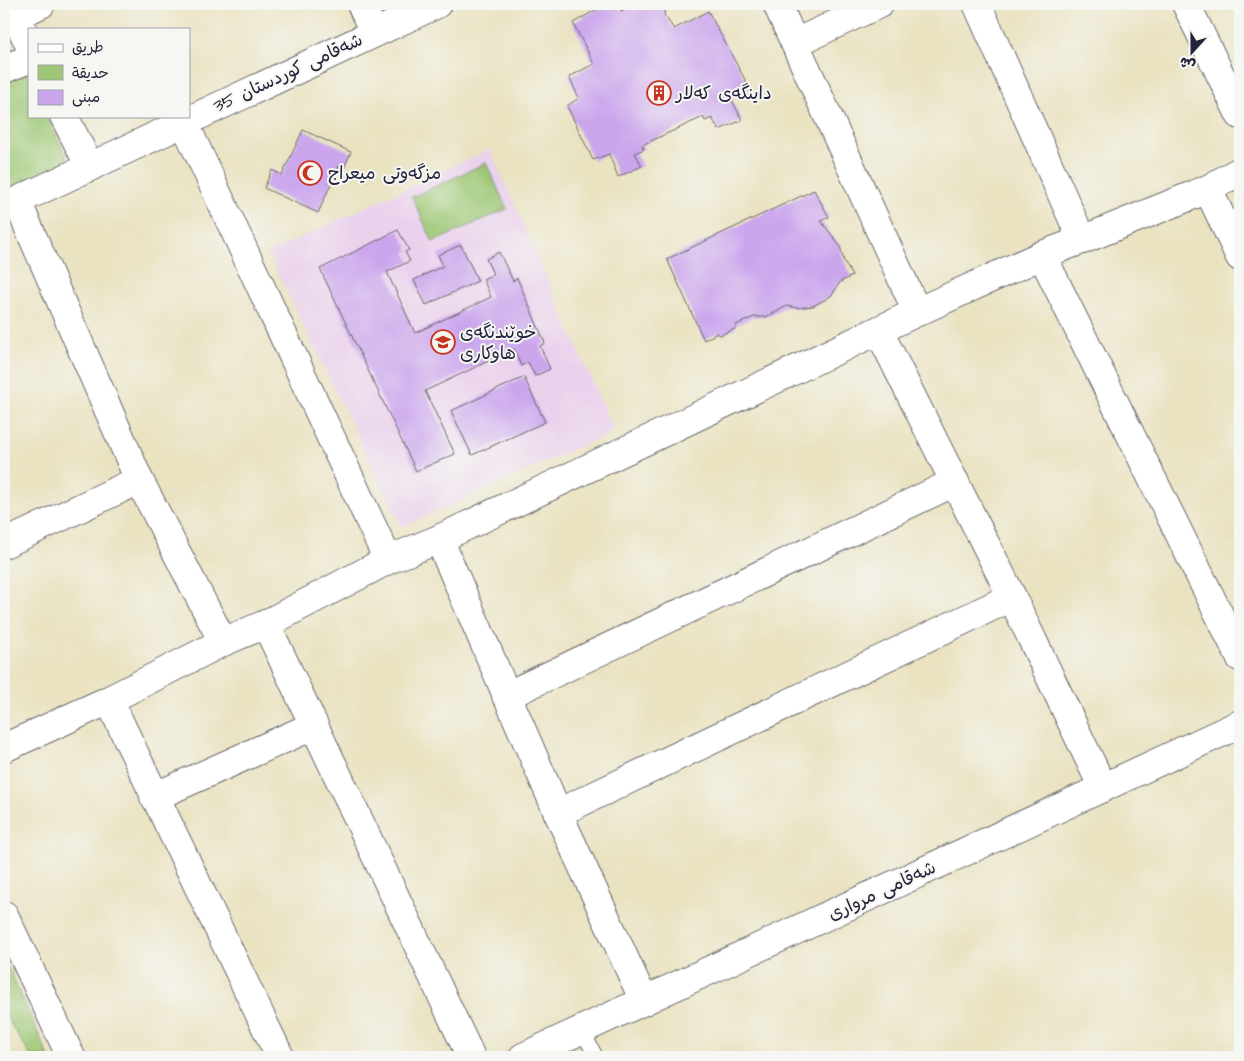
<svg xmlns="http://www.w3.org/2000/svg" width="1244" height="1061" viewBox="0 0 1244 1061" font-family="'Architects Daughter','Playpen Sans Arabic',sans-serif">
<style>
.built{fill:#ead1ec}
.green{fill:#9dc774;stroke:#607458}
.building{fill:#cba6ed}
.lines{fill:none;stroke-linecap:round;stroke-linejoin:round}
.service-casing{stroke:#68666a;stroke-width:16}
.minor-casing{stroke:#68666a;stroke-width:30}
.tertiary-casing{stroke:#68666a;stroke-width:30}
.service{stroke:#fff;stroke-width:14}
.minor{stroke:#fff;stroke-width:28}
.tertiary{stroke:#fff;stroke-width:28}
.labels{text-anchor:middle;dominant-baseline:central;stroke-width:4;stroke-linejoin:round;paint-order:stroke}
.street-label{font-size:18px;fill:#22223b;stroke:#f6f6f2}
.poi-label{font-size:18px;fill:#22223b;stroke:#f6f6f2;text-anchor:start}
</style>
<rect width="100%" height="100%" fill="#f6f6f2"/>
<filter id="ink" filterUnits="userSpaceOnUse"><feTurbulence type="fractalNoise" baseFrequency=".02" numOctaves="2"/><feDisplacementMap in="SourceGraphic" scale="10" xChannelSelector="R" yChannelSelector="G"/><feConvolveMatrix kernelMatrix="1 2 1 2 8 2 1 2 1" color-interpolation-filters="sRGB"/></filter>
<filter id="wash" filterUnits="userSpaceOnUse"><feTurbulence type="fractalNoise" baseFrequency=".0096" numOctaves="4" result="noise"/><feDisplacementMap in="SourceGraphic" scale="20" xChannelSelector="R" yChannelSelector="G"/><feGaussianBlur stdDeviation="1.12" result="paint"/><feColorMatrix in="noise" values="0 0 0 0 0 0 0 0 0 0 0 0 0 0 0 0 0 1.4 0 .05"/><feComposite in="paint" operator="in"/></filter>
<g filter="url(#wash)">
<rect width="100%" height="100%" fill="#eae3c2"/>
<path class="built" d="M 490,149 L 614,431 L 402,527 L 268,253 Z"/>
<g class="green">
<path d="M 15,48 L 29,77 L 29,116 L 47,116 L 69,162 L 4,193 L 4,54 Z"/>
<path d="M 486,163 L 507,209 L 433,242 L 412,197 Z"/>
<path d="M 4,958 L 49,1057 L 31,1057 L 4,1013 Z"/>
</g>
<g id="blocks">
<g class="building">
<path d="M 606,4 L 617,4 L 621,11 L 630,6 L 630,4 L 667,4 L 664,15 L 674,29 L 708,11 L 750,89 L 731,98 L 742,120 L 719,130 L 712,118 L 705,121 L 703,117 L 642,145 L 644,149 L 635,153 L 642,166 L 618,177 L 609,154 L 593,160 L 567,106 L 579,98 L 569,77 L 594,64 L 573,23 Z"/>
<path d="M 303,130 L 351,152 L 344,168 L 339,166 L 318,213 L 264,188 L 272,170 L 282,175 Z"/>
<path d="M 814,190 L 829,217 L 821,221 L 840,246 L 844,261 L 852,276 L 840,282 L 832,295 L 826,299 L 813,306 L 797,308 L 787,306 L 766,317 L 754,317 L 736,325 L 735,329 L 720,335 L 717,333 L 704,340 L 667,259 Z"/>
<path d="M 398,230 L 409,250 L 405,252 L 410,261 L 387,272 L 415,333 L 491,297 L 483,279 L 493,274 L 486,259 L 499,252 L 513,281 L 517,278 L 545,343 L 540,346 L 550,369 L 535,376 L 528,362 L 521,366 L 514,349 L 425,391 L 455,454 L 416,471 L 320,269 Z"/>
<path d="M 461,245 L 478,281 L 426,305 L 414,280 L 443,266 L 438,255 Z"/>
<path d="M 524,377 L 545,422 L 472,455 L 451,411 Z"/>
</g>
</g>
</g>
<g filter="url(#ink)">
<use href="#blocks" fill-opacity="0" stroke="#68666a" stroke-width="1"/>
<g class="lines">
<g class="service-casing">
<path id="service" d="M 582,1030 L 596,1057"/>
</g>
<g class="minor-casing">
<g id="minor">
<path d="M 10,4 L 29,44"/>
<path d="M 361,4 L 374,33"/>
<path d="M 777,4 L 917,312"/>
<path d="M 977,4 L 1082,240"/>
<path d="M 1186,4 L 1240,115"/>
<path d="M 16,16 L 41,4"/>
<path d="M 795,43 L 879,4"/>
<path d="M 4,69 L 29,59"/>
<path d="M 64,116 L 90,167"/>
<path d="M 184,122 L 388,560"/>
<path d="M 1208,189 L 1240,257"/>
<path d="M 17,201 L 139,480 L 223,642"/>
<path d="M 4,207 L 437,4"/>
<path d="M 1042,255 L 1240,657"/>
<path d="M 879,331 L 1012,597 L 1103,788"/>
<path d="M 439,539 L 558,813 L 644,1001"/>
<path d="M 4,544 L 139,480"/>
<path d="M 266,624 L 471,1057"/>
<path d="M 506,696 L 955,482"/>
<path d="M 109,700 L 280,1057"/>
<path d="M 4,748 L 109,700 L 223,642 L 266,624 L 388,560 L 439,539 L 917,312 L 1042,255 L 1082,240 L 1208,189 L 1240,171"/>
<path d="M 154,797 L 313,726"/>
<path d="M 558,813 L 1012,597"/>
<path d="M 4,915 L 71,1057"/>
</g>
</g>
<g class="tertiary-casing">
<path id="tertiary" d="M 523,1057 L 1240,724"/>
</g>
<use href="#service" class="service"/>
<use href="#minor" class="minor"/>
<use href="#tertiary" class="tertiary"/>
</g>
</g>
<defs>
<g id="building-ring" transform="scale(1.25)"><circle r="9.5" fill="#f6f6f2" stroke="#c8321e" stroke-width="1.5"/><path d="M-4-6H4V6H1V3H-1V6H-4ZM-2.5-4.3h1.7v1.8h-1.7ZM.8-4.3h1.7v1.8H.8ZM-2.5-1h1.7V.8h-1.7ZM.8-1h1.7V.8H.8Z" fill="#c8321e"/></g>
<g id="mosque-ring" transform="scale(1.25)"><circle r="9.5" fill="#f6f6f2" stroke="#c8321e" stroke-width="1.5"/><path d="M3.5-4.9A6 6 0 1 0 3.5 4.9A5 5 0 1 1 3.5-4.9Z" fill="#c8321e"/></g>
<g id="school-ring" transform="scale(1.25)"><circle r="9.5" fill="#f6f6f2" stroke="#c8321e" stroke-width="1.5"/><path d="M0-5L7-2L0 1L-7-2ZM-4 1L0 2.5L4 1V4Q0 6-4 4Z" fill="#c8321e"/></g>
</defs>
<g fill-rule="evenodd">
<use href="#building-ring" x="659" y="93"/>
<use href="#mosque-ring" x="310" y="173"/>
<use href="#school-ring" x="443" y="342"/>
</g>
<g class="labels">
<g class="street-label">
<text transform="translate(288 73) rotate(-25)">شەقامی کوردستان 35</text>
<text transform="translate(882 891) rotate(-25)">شەقامی مرواری</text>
</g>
<g class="poi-label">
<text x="676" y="93">داینگەی کەلار</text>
<text x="328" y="173">مزگەوتی میعراج</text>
<text x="460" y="332">خوێندنگەی<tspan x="460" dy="21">هاوکاری</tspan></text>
</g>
</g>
<rect width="1244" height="1061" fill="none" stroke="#f6f6f2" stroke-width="20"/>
<rect x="28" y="28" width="162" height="90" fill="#f6f6f2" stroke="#a1a1a9"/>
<rect x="38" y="44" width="25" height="8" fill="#ffffff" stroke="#a1a1a9"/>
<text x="72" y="52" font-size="15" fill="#22223b">طريق</text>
<rect x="38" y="65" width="25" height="15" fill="#9dc774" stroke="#a1a1a9"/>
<text x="72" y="78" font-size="15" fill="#22223b">حديقة</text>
<rect x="38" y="90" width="25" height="15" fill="#cba6ed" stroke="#a1a1a9"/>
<text x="72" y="102" font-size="15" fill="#22223b">مبنى</text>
<g transform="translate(1192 52) rotate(201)" stroke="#f6f6f2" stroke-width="4" paint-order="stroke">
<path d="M0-4L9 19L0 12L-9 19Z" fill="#22223b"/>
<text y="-8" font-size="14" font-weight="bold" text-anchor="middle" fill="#22223b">ش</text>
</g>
</svg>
